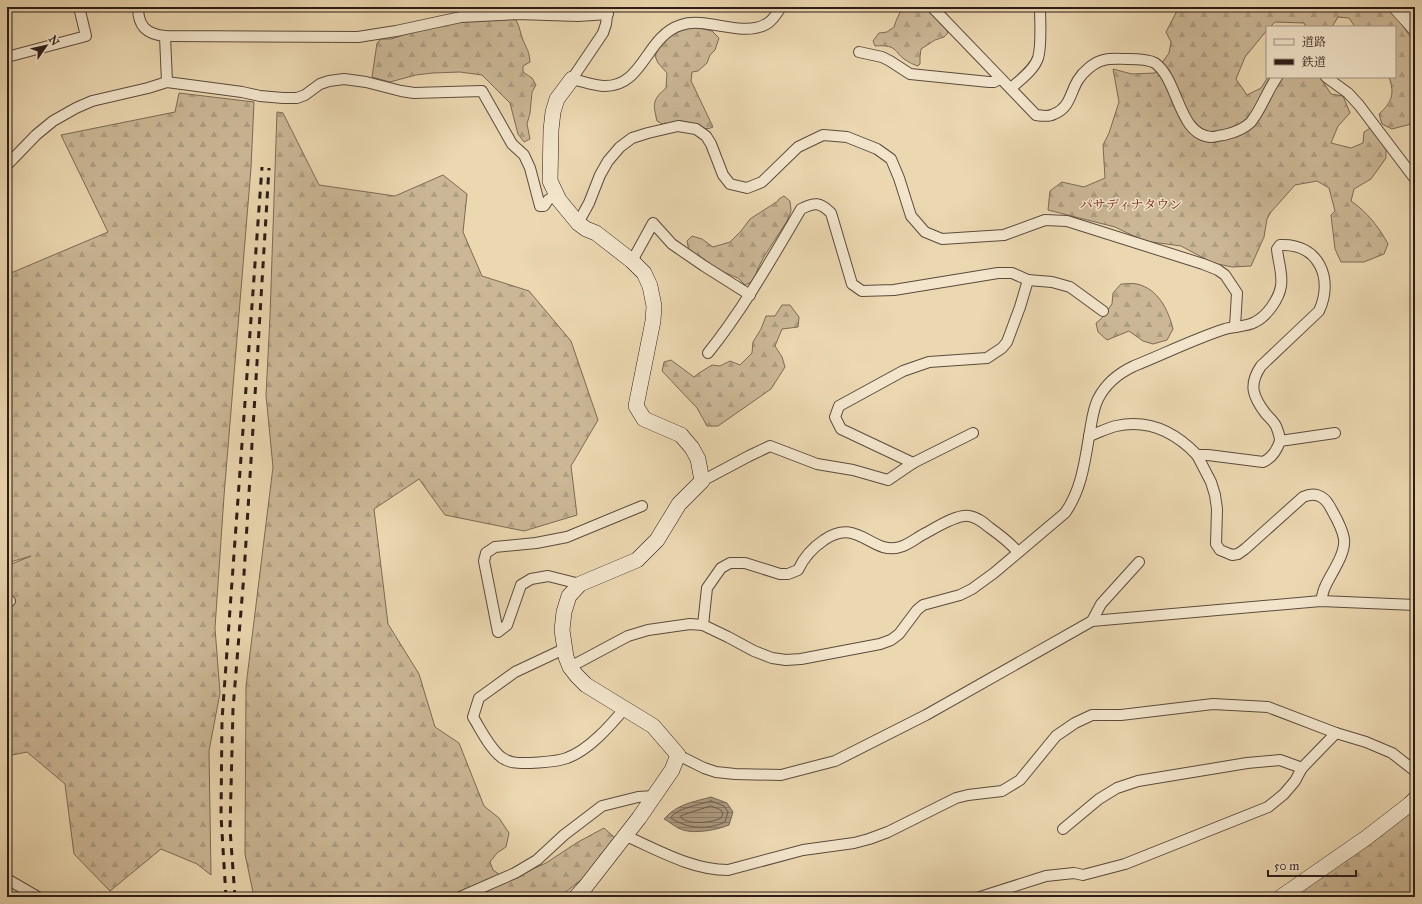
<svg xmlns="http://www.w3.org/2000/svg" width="1422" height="904" viewBox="0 0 1422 904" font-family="'IM FELL Great Primer','Noto Serif JP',serif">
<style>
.forest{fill:url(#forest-firs);stroke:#7c6a56}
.water{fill:url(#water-rules);stroke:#786654}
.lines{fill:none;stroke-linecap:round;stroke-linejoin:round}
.shore{stroke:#6b5a4a;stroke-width:1}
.street-casing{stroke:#5c4b3d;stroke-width:12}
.secondary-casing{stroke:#2c1c17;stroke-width:16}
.street{stroke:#f2e5cc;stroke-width:10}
.secondary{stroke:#f2e5cc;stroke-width:15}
.rail{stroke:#2c1c17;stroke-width:3;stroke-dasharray:7 7;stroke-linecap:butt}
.labels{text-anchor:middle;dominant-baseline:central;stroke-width:3;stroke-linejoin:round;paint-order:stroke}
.neighbourhood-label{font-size:13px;fill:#7a1f14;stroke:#f2e5cc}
</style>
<defs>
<pattern id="forest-firs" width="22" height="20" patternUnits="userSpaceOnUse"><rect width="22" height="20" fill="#cbb796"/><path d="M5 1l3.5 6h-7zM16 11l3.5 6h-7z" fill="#ae9d81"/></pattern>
<pattern id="water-rules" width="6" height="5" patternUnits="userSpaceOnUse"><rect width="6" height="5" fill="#aa977c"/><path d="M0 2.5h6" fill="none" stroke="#8b7a65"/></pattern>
</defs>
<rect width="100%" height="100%" fill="#ebd7b0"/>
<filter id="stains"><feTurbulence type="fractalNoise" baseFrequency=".005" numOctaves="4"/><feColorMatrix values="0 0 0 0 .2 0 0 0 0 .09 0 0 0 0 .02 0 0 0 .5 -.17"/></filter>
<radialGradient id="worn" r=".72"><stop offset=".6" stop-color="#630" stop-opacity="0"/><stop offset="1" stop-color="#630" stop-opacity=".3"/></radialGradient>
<g class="forest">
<path d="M 902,7 L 927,7 L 933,14 L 943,21 L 948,33 L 944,37 L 935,40 L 921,49 L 920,57 L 920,64 L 918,66 C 915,65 912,64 909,62 C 893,54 900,44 875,46 L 873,41 L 879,33 L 887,32 L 894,27 C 896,19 900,14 902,7 Z"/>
<path d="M 1179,7 L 1385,7 L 1400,22 L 1415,43 L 1415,123 L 1392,129 L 1382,124 L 1379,114 C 1392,102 1395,94 1389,77 L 1395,77 L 1395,27 L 1355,27 L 1349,18 L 1338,17 L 1332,27 L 1306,27 L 1304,23 L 1275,22 L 1270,27 L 1267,27 L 1267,30 L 1245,57 L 1236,79 L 1247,95 L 1261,88 L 1268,77 L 1320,77 L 1331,94 L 1343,96 L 1350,113 L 1338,126 L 1331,143 L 1351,148 L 1363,143 L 1364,132 L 1372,127 L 1386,148 L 1386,158 L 1371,179 L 1354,189 L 1351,201 C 1367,212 1379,227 1388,244 L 1384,254 L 1364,262 L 1341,262 L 1335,249 L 1331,215 L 1335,211 L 1329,188 L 1317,181 L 1295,185 L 1271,212 L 1267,219 L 1264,237 L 1251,266 L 1232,267 L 1213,263 L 1181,246 L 1144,241 L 1115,227 L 1048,210 L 1050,191 L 1062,182 L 1084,187 L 1105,178 L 1103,145 L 1109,133 L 1119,102 L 1113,69 L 1132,74 L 1155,73 L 1169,53 L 1171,42 L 1166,32 Z"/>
<path d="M 507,19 L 516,20 C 520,27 520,33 523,40 C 527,50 529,50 530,62 L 523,66 L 523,72 L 532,78 L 536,85 L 532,92 L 530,113 L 527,124 L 530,139 L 524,142 L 518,134 L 510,103 L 482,75 L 460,72 L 433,73 L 416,75 L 390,82 L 372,77 L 377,43 L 381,39 L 391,39 L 429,27 L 463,20 Z"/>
<path d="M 695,27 L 712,31 L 719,38 L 715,50 L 710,55 L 707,63 L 698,71 L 692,72 L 691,81 L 694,87 L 713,127 C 704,133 691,121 681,121 C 677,121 670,124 666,126 L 657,121 C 653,104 652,100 666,88 L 667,73 L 658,63 L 655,56 C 666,33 671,32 695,27 Z"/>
<path d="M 179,93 L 254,102 L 251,168 L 224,496 L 215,628 L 220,693 L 209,751 L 211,875 L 197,864 L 161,849 L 110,891 L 74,854 L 65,784 L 27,752 L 7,756 L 7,566 L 31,556 L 7,563 L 7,274 L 11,273 L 108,232 L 61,135 L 175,112 Z"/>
<path d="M 277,112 L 283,113 L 319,185 L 395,196 L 443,175 L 467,194 L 463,232 L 482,276 L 529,291 L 571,341 L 598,420 L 571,466 L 577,515 L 524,531 L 445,515 L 419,479 L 374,509 L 388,624 L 419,674 L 435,727 L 459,743 L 484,806 L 499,818 L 509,833 L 506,847 L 497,853 L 490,862 L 493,870 L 507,880 L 546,863 L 578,842 L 604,828 L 615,838 L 611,845 L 601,854 L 588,875 L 559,897 L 254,897 L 245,854 L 246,686 L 273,467 L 266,395 L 270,316 Z"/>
<path d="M 784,196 L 790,201 L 791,211 L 787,221 L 765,255 L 758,268 L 754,281 L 745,285 L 738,278 L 714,268 L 689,251 L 687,241 L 692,236 L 702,239 L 713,247 L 730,242 L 741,231 L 750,219 L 778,201 L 779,199 Z"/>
<path d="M 1121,284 C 1126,284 1132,283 1137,284 C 1158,289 1168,309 1173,329 L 1167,340 L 1153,344 L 1143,341 L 1129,331 L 1107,340 L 1098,332 L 1096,323 L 1101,319 L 1112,304 L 1113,293 Z"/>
<path d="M 782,305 L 790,305 L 799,317 L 798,327 L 782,329 L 775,346 L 782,357 L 785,367 L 771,389 L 718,426 L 707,426 L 697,408 L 662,371 L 664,362 L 671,360 L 694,377 L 699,373 L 712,365 L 720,366 L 730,361 L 740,365 L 752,353 L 753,342 L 761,329 L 766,316 L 775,316 Z"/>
<path d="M 1415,810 L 1415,897 L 1290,897 Z"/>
</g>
<path class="water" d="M 711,797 L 727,803 L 733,812 L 729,825 C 717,830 695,834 683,830 C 676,828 670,822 664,819 C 677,804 693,802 711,797 Z"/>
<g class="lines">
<g class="shore">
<path d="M 711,801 L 724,806 L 728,812 L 725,822 C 708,830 687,829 671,818 C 674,809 702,804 711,801 Z"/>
<path d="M 711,806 L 721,810 L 723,814 L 721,818 C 711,823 690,825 681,818 L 681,816 Z"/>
</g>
<g class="street-casing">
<g id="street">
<path d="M 138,7 C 138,26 146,34 165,36 L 358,37 L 396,31 L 461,17 L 517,14 L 578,16 L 608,14"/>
<path d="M 608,7 L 606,24 L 603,33 L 572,79 C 582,81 594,86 605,86 C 644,86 646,36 681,25 C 707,16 744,39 768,23 C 774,19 777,13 781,7"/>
<path d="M 932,7 L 1036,115 C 1042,116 1049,117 1054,114 C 1070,108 1070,93 1078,80 C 1083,72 1094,62 1104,60 C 1111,58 1120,59 1128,59 C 1136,59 1148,59 1155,63 C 1179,80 1178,136 1212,137 C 1216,137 1220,135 1224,135 C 1233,133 1244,129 1251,122 C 1262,108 1267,91 1277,77"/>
<path d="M 165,36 L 167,82"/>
<path d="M 859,52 L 882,57 L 890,61 L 910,74 L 989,82 L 994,82 L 1000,79"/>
<path d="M 7,57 L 86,36 L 79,7"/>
<path d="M 1326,77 L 1348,93 L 1359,105 L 1415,179"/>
<path d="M 1011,88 C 1020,80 1034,70 1038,58 C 1042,45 1040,21 1040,7"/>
<path d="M 7,165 L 36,135 L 53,121 L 76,108 L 92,101 L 148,88 L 167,82 L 242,92 L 260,96 L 283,98 L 297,98 L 305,95 L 320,84 L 329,81 L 344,79 L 366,82 L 401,91 L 414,93 L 482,91 L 512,144 L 524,155 L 530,168 L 540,206 L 544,206 L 548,200 L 556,195"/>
<path d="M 578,223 L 589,203 L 600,175 L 608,161 L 620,147 L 632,138 L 648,133 L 678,126 L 696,129 L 706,136 L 711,144 L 723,175 L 730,184 L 747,188 L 762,182 L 798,147 L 823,135 L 847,137 L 877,149 L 891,159 L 899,178 L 911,216 L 925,232 L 942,239 L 1004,235 L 1045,220 L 1067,221 L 1203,264 L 1218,270 L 1225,275 L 1237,293 L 1235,327"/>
<path d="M 632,261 L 653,223 L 672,244 L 704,266 L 750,295"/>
<path d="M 1028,280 L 1052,282 L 1070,287 L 1103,311"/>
<path d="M 708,353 C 744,308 772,258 801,209 C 815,202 820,202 831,213 L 852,284 L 862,291 L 894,290 L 998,273 L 1012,273 L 1028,280 L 1020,307 L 1007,342 L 1002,348 L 987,358 L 929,362 L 903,371 L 839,406 L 835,417 L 841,429 L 913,463"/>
<path d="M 1089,436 C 1098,433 1107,428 1116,426 C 1148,419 1175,432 1197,455 L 1208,455 L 1263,462 C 1272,458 1277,450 1280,441 L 1335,433"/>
<path d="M 1197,455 L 1211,482 L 1215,495 L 1217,509 L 1216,544 L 1220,550 L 1232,555 L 1238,554 L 1245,549 L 1303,497 C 1314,492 1323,495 1329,505 C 1335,516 1342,526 1344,539 C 1346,554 1331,573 1325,587 C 1323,591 1322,597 1321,601"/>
<path d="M 702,481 L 749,456 L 770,446 L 817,464 L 853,470 L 888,480 L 913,463 L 973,433"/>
<path d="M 580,584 L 548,576 L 531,579 L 521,585 L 507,625 L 498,632 L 484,561 L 486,553 L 495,547 L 536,543 L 567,537 L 642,506"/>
<path d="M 7,602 L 10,601"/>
<path d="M 1092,621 L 1321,601 L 1415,605"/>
<path d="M 703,625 L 707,588 L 721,568 L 730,563 L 745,563 L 780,574 L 788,574 L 798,570 C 804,557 812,548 824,540 C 858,516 872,556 900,547 C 908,545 915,539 922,535 C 934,529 956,514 969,516 C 977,517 984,523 990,528 C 1000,535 1009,542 1018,552"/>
<path d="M 564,649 L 515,672 L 479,698 L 473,717 C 481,730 489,747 501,757 C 510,764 520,763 531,763 C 542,762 557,762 567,758 C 589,750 610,726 625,708"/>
<path d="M 570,667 L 628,636 L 648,630 L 690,624 L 703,625 L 728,637 L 754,651 L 772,658 L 786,660 L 801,659 L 880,644 L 891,640 L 899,634 L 917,610 L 923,605 L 960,595 L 972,589 L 994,573 L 1065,513 C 1082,489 1085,460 1090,431 C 1092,420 1093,409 1098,399 C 1106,383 1119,373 1134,366 C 1164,354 1194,339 1225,329 C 1235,326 1246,327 1255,322 C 1267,316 1279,299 1281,286 C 1283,274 1278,261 1277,249 L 1280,245 C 1319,243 1334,279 1319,311 L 1261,366 C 1248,385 1253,397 1266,414 C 1270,418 1274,422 1276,426 C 1278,431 1280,436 1280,441"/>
<path d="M 678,755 L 704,768 L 716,772 L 735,774 L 781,775 L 835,761 L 926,715 L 1092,621 L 1101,604 L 1139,562"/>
<path d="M 1063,829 L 1099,799 L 1117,788 L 1138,781 L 1247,763 L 1280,760 L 1302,768"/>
<path d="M 626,836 C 658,850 692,870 728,870 L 803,850 L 854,843 L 869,839 L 888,832 L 956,798 L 968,795 L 1002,791 L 1020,780 L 1056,736 L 1075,723 L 1092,715 L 1121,715 L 1213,704 L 1268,707 L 1336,733 L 1366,742 L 1392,753 L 1415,771"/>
<path d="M 7,879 L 38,897"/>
<path d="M 460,897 L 515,873 L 537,860 L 564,835 L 602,806 L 638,797 L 654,796"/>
<path d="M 980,897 L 1046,876 L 1074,873 L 1083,875 L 1125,864 L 1268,807 L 1284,794 L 1295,781 L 1302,768 L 1336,733"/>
</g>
</g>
<g class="secondary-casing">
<g id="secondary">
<path d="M 1396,7 L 1415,28"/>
<path d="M 572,79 L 557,99 L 553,112 L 551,130 L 550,181 L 559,200 L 578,223 L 586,229 L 596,233 L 632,261 L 644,273 L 650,286 L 654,306 L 653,321 L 636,406 L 644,419 L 681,435 L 692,448 L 698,459 L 702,481 L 679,504 L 657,540 L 637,560 L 580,584 L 569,596 L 564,612 L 562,630 L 566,657 L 570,667 L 577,676 L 586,685 L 653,726 L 678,755 L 672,770 L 639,818 L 586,886 L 576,897"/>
<path d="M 1281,897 L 1366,838 L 1410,804 L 1415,799"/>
</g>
</g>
<use href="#street" class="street"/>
<use href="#secondary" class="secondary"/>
<g class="rail">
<path d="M 226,897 L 221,816 L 222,720 L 262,167"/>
<path d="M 235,897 L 230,829 L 233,709 L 244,574 L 269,168"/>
</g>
</g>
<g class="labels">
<g class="neighbourhood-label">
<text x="1131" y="205">パサディナタウン</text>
</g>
</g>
<rect width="1422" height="904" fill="none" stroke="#ebd7b0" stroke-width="24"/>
<rect x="8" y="8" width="1406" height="888" fill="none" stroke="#2c1c17" stroke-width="2"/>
<rect x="12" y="12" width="1398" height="880" fill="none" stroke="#2c1c17"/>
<rect x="1266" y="26" width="130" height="52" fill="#f2e5cc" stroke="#a39584"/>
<rect x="1274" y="39" width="20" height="6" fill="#f2e5cc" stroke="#a39584"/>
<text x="1302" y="46" font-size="12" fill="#2c1c17">道路</text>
<rect x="1274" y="59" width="20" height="6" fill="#2c1c17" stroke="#a39584"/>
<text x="1302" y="66" font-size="12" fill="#2c1c17">鉄道</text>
<g transform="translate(46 46) rotate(56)" stroke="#f2e5cc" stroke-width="3" paint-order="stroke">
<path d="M0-3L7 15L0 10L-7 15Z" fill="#2c1c17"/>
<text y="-6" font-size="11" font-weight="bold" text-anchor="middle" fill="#2c1c17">N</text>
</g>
<path d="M1268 870v6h88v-6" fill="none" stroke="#2c1c17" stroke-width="2"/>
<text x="1274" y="870" font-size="12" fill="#2c1c17" stroke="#f2e5cc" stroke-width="3" paint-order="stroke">50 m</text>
<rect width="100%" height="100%" filter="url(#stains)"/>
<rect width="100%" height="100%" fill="url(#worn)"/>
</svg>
